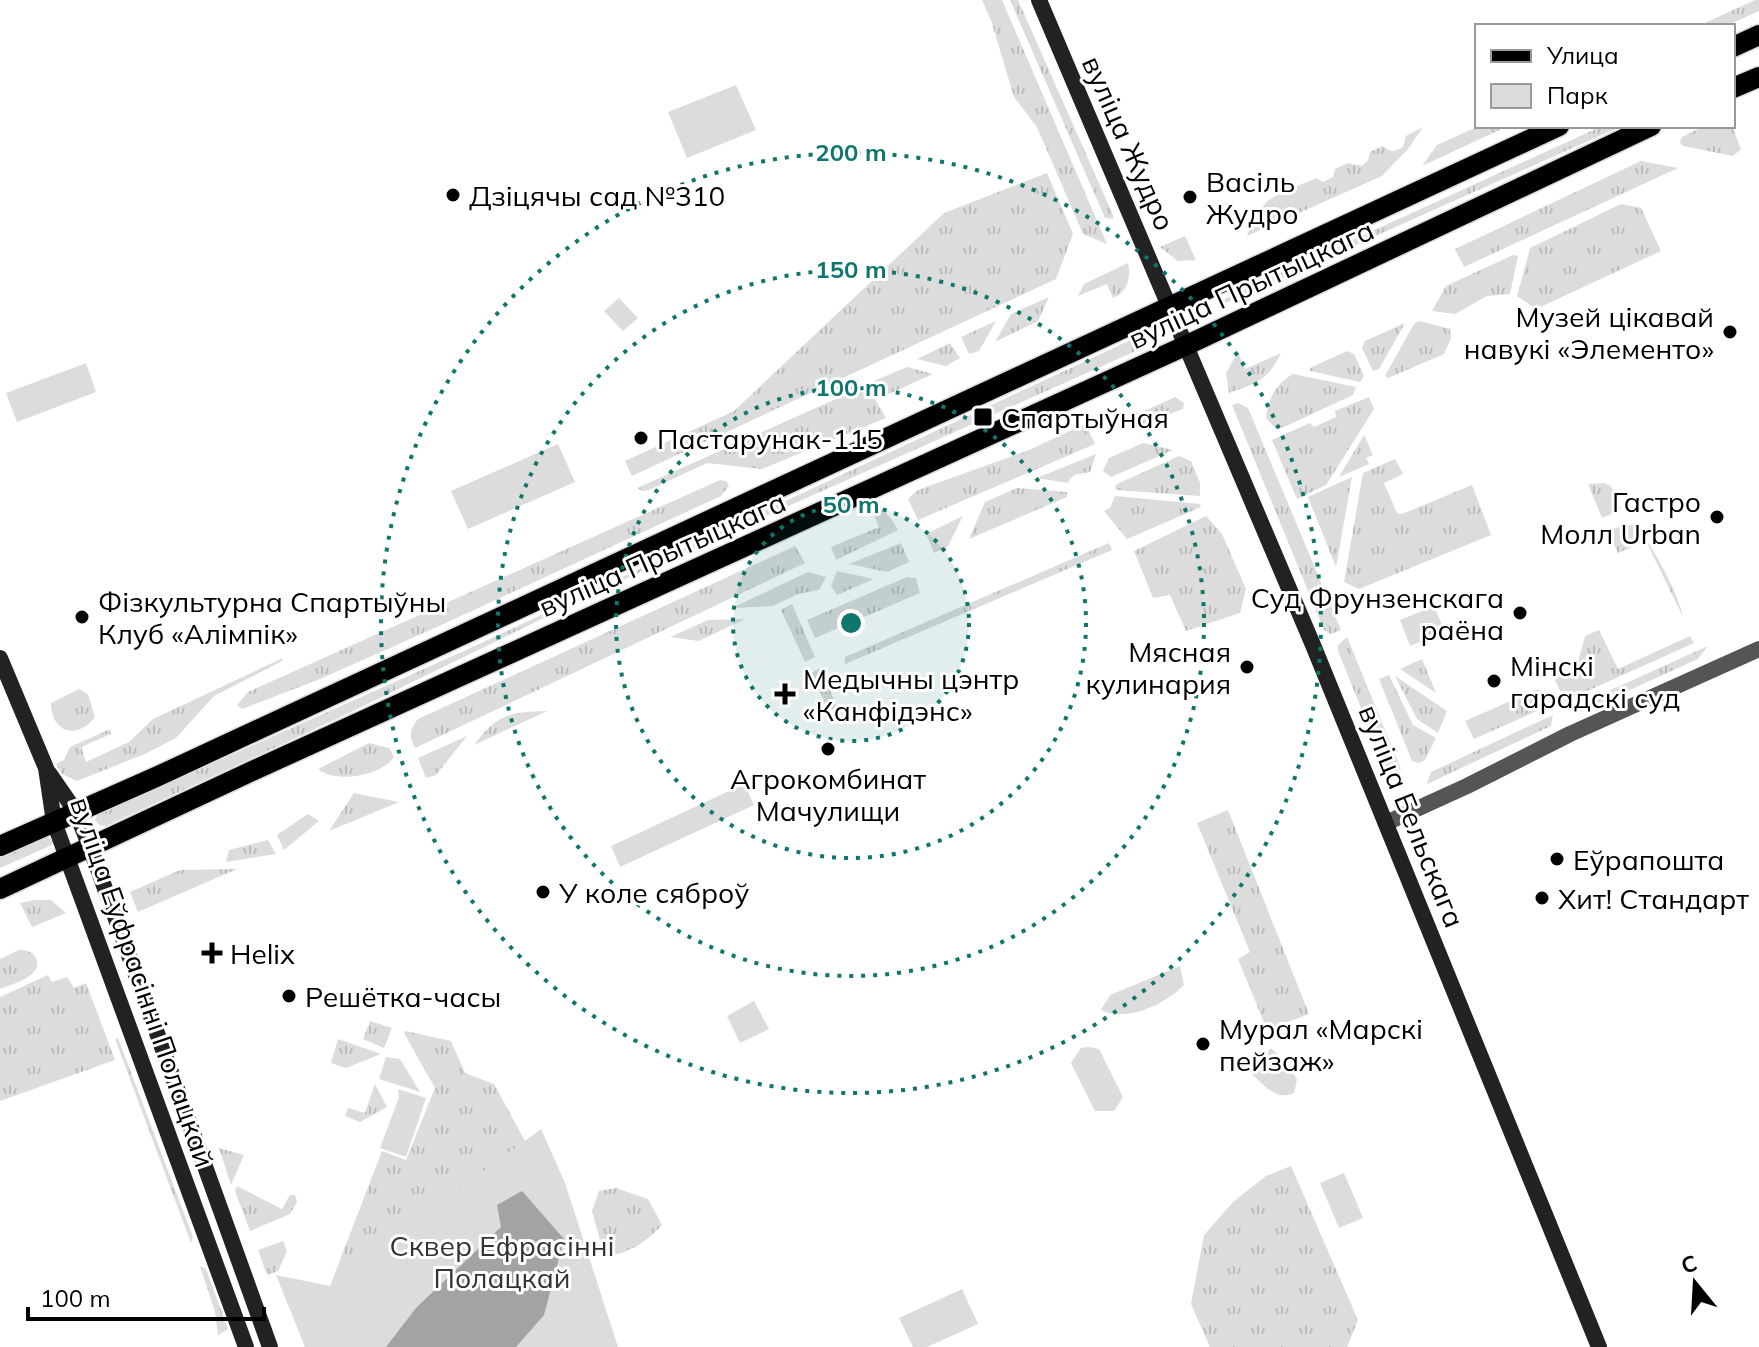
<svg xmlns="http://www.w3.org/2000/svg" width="1759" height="1347" viewBox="0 0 1759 1347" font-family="Mulish,sans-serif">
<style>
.grass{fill:url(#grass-tufts)}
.park{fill:#dcdcdc}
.water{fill:#a3a3a3}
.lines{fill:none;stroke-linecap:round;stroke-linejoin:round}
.primary-casing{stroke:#dbdbdb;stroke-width:23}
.tertiary{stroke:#555;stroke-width:16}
.secondary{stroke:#222;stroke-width:16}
.primary{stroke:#000;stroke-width:20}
.ring{fill:none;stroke:#0f766e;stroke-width:4;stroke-dasharray:4 8}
.poi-dot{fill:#000;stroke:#fff;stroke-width:3}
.labels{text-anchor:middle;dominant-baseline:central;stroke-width:6;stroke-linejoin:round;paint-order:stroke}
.street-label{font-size:28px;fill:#000;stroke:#fff}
.poi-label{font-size:28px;fill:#000;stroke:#fff;text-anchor:start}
.park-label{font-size:28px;fill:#333;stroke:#fff}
.centre{fill:#0f766e;stroke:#fff;stroke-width:4}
.ring-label{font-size:24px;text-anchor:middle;font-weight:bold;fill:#0f766e;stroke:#fff;stroke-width:6;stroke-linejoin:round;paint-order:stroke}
</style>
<defs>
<pattern id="grass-tufts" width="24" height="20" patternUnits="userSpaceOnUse" patternTransform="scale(2)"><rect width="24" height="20" fill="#dcdcdc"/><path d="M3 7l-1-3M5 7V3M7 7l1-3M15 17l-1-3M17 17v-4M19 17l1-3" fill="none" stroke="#bbb"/></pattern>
</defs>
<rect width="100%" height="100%" fill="#fff"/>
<g class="grass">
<path d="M 982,0 L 1002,0 L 1107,244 L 1083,234 L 1037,127 L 1014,97 L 992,23 Z"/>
<path d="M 1010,0 L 1018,0 L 1113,215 L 1113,219 L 1105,218 Z"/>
<path d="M 1755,0 L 1759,0 L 1759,11 L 1726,26 L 1698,26 Z"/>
<path d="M 1479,126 L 1508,126 L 1422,166 L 1437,145 Z"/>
<path d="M 1602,126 L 1622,126 L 1223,304 L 1222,301 L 1228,297 Z"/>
<path d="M 1705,126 L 1732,126 L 1741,149 L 1733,156 L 1683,146 L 1680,142 L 1682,137 Z"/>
<path d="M 1423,127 L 1408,149 L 1382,176 L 1247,236 C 1261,194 1279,195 1316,178 L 1323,182 L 1333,177 L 1335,169 L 1348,163 L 1362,166 L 1368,160 L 1370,152 L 1383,146 C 1390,153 1395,152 1403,147 L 1406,136 Z"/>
<path d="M 1641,161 L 1678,168 L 1464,267 L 1455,249 Z"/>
<path d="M 1047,173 L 1073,234 L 1056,279 L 632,476 L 625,461 L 734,411 L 944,213 Z"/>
<path d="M 1621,204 L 1641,208 L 1661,251 L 1536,309 L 1517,296 L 1530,248 Z"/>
<path d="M 1185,236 L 1196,260 L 1178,261 L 1160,247 Z"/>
<path d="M 1513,255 L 1518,256 L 1510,294 L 1487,296 L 1455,314 L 1432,311 L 1446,286 Z"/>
<path d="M 1128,263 C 1131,278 1128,292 1113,298 L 1107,284 L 1078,296 L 1084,284 Z"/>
<path d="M 1049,297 L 1038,321 L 995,342 L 1011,314 Z"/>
<path d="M 996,321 L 979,351 L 969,354 L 961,337 Z"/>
<path d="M 1419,321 L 1450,329 L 1451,338 L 1444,354 L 1388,378 L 1385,376 L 1414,324 Z"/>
<path d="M 1405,323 L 1379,369 L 1373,371 L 1362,348 L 1365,341 Z"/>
<path d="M 1137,337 L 1146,339 L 1145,347 L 616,583 L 351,712 L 106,826 L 99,825 L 95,820 L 97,815 L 464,651 Z"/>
<path d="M 950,343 L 960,358 L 946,366 L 917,359 Z"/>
<path d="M 1347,351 L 1354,354 L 1364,376 L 1360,382 L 1310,371 L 1310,368 Z"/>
<path d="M 1238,352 L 1245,369 L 1281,353 C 1267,381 1258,383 1229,393 L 1226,373 Z"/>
<path d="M 907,367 L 933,374 L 889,394 L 867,384 Z"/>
<path d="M 1293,374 L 1356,387 L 1353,395 L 1284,427 L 1275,428 L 1266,418 C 1268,398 1276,384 1293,374 Z"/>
<path d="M 856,390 L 873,396 L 886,418 L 767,467 L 761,469 L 707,463 L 649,490 L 642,491 L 637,488 Z"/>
<path d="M 1175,397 L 1184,403 L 1183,409 L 1140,425 L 1127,419 Z"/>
<path d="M 1369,397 L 1374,409 L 1326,485 L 1297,499 L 1272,440 L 1310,423 L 1314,427 L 1336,417 L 1335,411 Z"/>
<path d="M 1238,403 L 1248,408 L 1341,630 L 1331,634 L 1324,630 L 1232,405 Z"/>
<path d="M 1085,424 L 1095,444 L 918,520 L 908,499 L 918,490 L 1029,450 Z"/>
<path d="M 1364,435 L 1373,455 L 1366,458 L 1369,464 L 1339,477 Z"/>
<path d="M 1143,443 L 1173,450 L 1111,477 L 1103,471 L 1109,458 Z"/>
<path d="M 1096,454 L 1090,472 L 1074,475 L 1067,483 L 1037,478 Z"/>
<path d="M 1179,456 L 1191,461 L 1200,483 L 1200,496 L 1116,490 L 1115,485 Z"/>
<path d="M 1395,459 L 1403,474 L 1384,483 L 1397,513 L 1402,514 L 1472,485 L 1491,535 L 1359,589 L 1344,582 L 1363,473 Z"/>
<path d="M 1352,477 L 1336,567 L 1308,497 Z"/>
<path d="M 720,480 L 726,481 L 729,486 L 721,496 L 437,627 L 320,679 L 242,709 L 237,705 L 248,692 Z"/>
<path d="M 1604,483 L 1611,486 L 1621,508 L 1619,511 L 1602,518 L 1588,484 Z"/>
<path d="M 1017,488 L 1067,492 L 1067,497 L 969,539 L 985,502 Z"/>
<path d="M 1115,496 L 1200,504 L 1201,507 L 1127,539 L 1104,511 L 1110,508 Z"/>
<path d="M 871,508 C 887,509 891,518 898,530 L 836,560 L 831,547 L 879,527 Z"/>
<path d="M 963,516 L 948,546 L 934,553 L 926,534 Z"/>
<path d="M 1206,516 L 1222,534 L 1246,589 L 1240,613 L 1186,631 L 1170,595 L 1153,598 L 1134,551 Z"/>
<path d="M 1631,525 C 1648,532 1681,600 1683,617 L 1646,541 L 1618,553 L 1607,530 Z"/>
<path d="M 901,543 L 909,562 L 887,572 L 849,564 Z"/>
<path d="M 1109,543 L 1112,550 L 845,664 L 845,657 Z"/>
<path d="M 795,546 L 805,563 L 415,748 C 409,736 409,730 418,719 Z"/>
<path d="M 837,571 L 874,579 L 837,595 L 831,586 Z"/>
<path d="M 808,572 L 826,577 L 819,590 L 798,594 L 773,606 L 732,608 Z"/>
<path d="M 907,577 L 916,578 L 920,593 L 815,638 L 807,620 Z"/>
<path d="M 792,604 L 815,657 L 805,662 L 781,610 Z"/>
<path d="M 1434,606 L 1445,632 L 1410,646 L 1400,620 Z"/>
<path d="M 745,619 L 699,641 L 670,637 L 708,620 Z"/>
<path d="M 1599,630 L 1618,669 L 1690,636 L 1694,643 L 1565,701 L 1554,678 L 1576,669 L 1585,636 Z"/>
<path d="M 1347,637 L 1401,769 L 1388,775 L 1338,651 L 1338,645 Z"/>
<path d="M 1708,646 L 1698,659 L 1581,712 L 1571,708 Z"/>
<path d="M 283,658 L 282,661 L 214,696 L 176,738 L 147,753 L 77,781 L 62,774 L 56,764 L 64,760 L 70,747 L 110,729 L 111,734 L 81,747 L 86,762 L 129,742 L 153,719 Z"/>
<path d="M 1422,659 L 1436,693 L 1400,669 Z"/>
<path d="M 820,668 L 839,711 L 827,707 L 811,673 Z"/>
<path d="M 1389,675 L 1413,725 L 1436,738 L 1425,760 L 1419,763 L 1412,761 L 1379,679 Z"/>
<path d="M 1395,676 L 1447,711 L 1438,733 L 1417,719 Z"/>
<path d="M 79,689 L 88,694 L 95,717 C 78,740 51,733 51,703 Z"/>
<path d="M 1538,689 L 1546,707 L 1474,739 L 1465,721 Z"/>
<path d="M 547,711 L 474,745 C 497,714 510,712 547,711 Z"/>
<path d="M 1553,715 L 1551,726 L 1427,784 L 1431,772 Z"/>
<path d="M 467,736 L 436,775 L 426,778 L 418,758 Z"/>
<path d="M 369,743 L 389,748 L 394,757 C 381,776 336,784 318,769 Z"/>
<path d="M 354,793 L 399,802 L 329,831 Z"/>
<path d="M 1228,810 L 1309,1014 L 1267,1030 L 1238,959 L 1250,952 L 1197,823 Z"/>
<path d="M 308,814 L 319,821 L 284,850 L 277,835 Z"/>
<path d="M 46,836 L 53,841 L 52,845 L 0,868 L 0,857 Z"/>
<path d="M 268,840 L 276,854 L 226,862 L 229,850 Z"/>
<path d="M 237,869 L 138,912 L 130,892 L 180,870 Z"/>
<path d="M 35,900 L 51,900 L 66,913 L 32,927 L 20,903 Z"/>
<path d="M 19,950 C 26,950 32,951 36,958 C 44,976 12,984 0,989 L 0,959 Z"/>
<path d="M 48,975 L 52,982 L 67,977 L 74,988 L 86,983 L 115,1060 L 0,1101 L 0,997 Z"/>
<path d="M 370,1021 L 392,1028 L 384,1048 L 363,1039 Z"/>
<path d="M 406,1031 L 451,1041 L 465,1073 L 494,1084 L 525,1141 L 330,1286 L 382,1151 L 406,1160 L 435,1088 L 404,1033 Z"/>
<path d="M 118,1038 L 193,1237 L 191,1243 L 115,1039 Z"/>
<path d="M 338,1039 L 381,1054 L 346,1068 L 331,1063 Z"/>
<path d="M 386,1057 L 400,1059 L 420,1092 L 379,1079 Z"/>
<path d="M 375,1084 L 387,1107 L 360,1122 L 345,1116 L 348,1108 L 365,1113 Z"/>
<path d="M 219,1148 L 244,1155 L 231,1185 Z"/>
<path d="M 1291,1166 L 1358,1320 L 1347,1347 L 1210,1347 L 1191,1304 L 1204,1235 L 1233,1202 L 1266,1176 Z"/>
<path d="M 237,1186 L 282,1209 L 290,1195 L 295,1195 L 297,1202 L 290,1214 L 250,1231 L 235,1191 Z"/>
<path d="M 616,1188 L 648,1199 L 662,1225 C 649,1240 625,1257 604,1255 L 592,1211 L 599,1191 Z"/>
<path d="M 283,1241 L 287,1251 L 278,1271 L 267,1275 L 258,1250 Z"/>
<path d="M 200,1266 L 206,1269 L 228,1329 L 218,1335 L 215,1312 Z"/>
</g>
<g class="park">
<path d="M 736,85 L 756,130 L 687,158 L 668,112 Z"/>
<path d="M 619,298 L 638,318 L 623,331 L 604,311 Z"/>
<path d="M 86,363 L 96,392 L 17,422 L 6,393 Z"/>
<path d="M 558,444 L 575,482 L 468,529 L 451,491 Z"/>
<path d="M 744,784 L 754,805 L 620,867 L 611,846 Z"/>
<path d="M 1180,966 L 1184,985 C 1165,1004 1127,1023 1101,1010 L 1110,995 Z"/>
<path d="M 754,1001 L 769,1029 L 740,1043 L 727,1016 Z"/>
<path d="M 1089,1047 L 1099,1049 L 1123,1097 L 1114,1111 L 1095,1111 L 1071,1063 L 1081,1048 Z"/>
<path d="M 1271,1048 L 1288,1065 L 1297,1079 L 1294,1093 C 1276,1102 1262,1083 1250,1072 Z"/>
<path d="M 398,1089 L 426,1098 L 406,1157 L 380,1148 L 399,1097 Z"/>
<path d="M 541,1129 L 565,1183 L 618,1347 L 305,1347 L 276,1275 L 330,1286 L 363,1261 L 374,1249 L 376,1251 Z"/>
<path d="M 1344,1173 L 1363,1218 L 1339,1228 L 1320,1183 Z"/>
<path d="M 962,1289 L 978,1324 L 927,1347 L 913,1347 L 899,1318 Z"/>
</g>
<path class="water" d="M 522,1191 L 564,1239 L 544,1315 L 516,1347 L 386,1347 L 416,1308 L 501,1227 L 497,1205 Z"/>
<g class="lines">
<g class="primary-casing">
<g id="primary">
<path d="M 1733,47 L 1759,35"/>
<path d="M 1733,88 L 1759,77"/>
<path d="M 0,846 L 156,777 L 1559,126"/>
<path d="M 0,889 L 250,772 L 1187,345 L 1651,126"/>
</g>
</g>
<path class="tertiary" d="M 1386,823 L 1467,786 L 1570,734 L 1759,649"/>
<g class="secondary">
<path d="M 1039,0 L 1313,645 L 1599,1347"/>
<path d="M 0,658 L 46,768 L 54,822 L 246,1347"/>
<path d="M 49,773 L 76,812 L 90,847 L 270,1347"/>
</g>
<use href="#primary" class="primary"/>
</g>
<circle cx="851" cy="623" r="118" fill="#0f766e" fill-opacity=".12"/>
<g class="ring">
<circle cx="851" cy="623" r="118"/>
<circle cx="851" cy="623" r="235"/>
<circle cx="851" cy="623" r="353"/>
<circle cx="851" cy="623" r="470"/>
</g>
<g class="poi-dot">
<circle cx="453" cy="195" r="8"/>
<circle cx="1190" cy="197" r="8"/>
<circle cx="1730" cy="332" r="8"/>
<rect x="973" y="407" width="20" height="20" rx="4"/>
<circle cx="641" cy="438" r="8"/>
<circle cx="1717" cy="517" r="8"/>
<circle cx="1520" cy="613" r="8"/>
<circle cx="82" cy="617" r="8"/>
<circle cx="1247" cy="667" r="8"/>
<circle cx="1494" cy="681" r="8"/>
<path d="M781 682h8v8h8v8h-8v8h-8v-8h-8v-8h8z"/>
<circle cx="828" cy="749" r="8"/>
<circle cx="1557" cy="859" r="8"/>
<circle cx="543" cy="892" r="8"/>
<circle cx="1542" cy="898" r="8"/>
<path d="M208 941h8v8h8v8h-8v8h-8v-8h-8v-8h8z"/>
<circle cx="289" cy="996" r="8"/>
<circle cx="1203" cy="1044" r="8"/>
</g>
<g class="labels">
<g class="street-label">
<text transform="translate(1129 143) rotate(66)">вуліца Жудро</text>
<text transform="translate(1251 284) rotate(-25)">вуліца Прытыцкага</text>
<text transform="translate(662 554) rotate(-24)">вуліца Прытыцкага</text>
<text transform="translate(1412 816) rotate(68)">вуліца Бельскага</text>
<text transform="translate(143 982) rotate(71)">вуліца Еўфрасінні Полацкай</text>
</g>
<g class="poi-label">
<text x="1206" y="181">Васіль<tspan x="1206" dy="32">Жудро</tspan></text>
<text x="469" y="195">Дзіцячы сад №310</text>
<text x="1714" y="316" text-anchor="end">Музей цікавай<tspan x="1714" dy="32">навукі «Элементо»</tspan></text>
<text x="1001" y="417">Спартыўная</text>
<text x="657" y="438">Пастарунак-115</text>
<text x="1701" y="501" text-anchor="end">Гастро<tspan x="1701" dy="32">Молл Urban</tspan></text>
<text x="1504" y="597" text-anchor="end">Суд Фрунзенскага<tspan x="1504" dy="32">раёна</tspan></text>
<text x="98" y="601">Фізкультурна Спартыўны<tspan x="98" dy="32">Клуб «Алімпік»</tspan></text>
<text x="1231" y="651" text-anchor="end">Мясная<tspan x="1231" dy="32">кулинария</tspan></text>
<text x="1510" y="665">Мінскі<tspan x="1510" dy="32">гарадскі суд</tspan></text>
<text x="803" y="678">Медычны цэнтр<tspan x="803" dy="32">«Канфідэнс»</tspan></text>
<text x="828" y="778" text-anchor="middle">Агрокомбинат<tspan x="828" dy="32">Мачулищи</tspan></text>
<text x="1573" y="859">Еўрапошта</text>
<text x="559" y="892">У коле сяброў</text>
<text x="1558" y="898">Хит! Стандарт</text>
<text x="230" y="953">Helix</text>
<text x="305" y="996">Решётка-часы</text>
<text x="1219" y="1028">Мурал «Марскі<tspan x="1219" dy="32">пейзаж»</tspan></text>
</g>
<g class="park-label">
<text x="502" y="1245">Сквер Ефрасінні<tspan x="502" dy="32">Полацкай</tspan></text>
</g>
</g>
<circle cx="851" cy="623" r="12" class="centre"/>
<g class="ring-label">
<text x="851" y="161">200 m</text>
<text x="851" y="278">150 m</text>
<text x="851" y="396">100 m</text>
<text x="851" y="513">50 m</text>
</g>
<rect x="1475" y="24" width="260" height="104" fill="#ffffff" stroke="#999999" stroke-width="2"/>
<rect x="1491" y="50" width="40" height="12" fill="#000000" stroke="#999999" stroke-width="2"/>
<text x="1547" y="64" font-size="24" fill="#000000">Улица</text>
<rect x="1491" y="84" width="40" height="24" fill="#dcdcdc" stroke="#999999" stroke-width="2"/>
<text x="1547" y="104" font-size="24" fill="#000000">Парк</text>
<g transform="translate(1695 1283) rotate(342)" stroke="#ffffff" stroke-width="6" paint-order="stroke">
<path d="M0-6L14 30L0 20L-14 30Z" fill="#000000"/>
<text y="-12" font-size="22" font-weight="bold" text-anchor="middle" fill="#000000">С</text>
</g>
<path d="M28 1307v12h236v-12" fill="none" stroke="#000000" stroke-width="4"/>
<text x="40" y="1307" font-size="24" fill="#000000" stroke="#ffffff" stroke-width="6" paint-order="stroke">100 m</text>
</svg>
